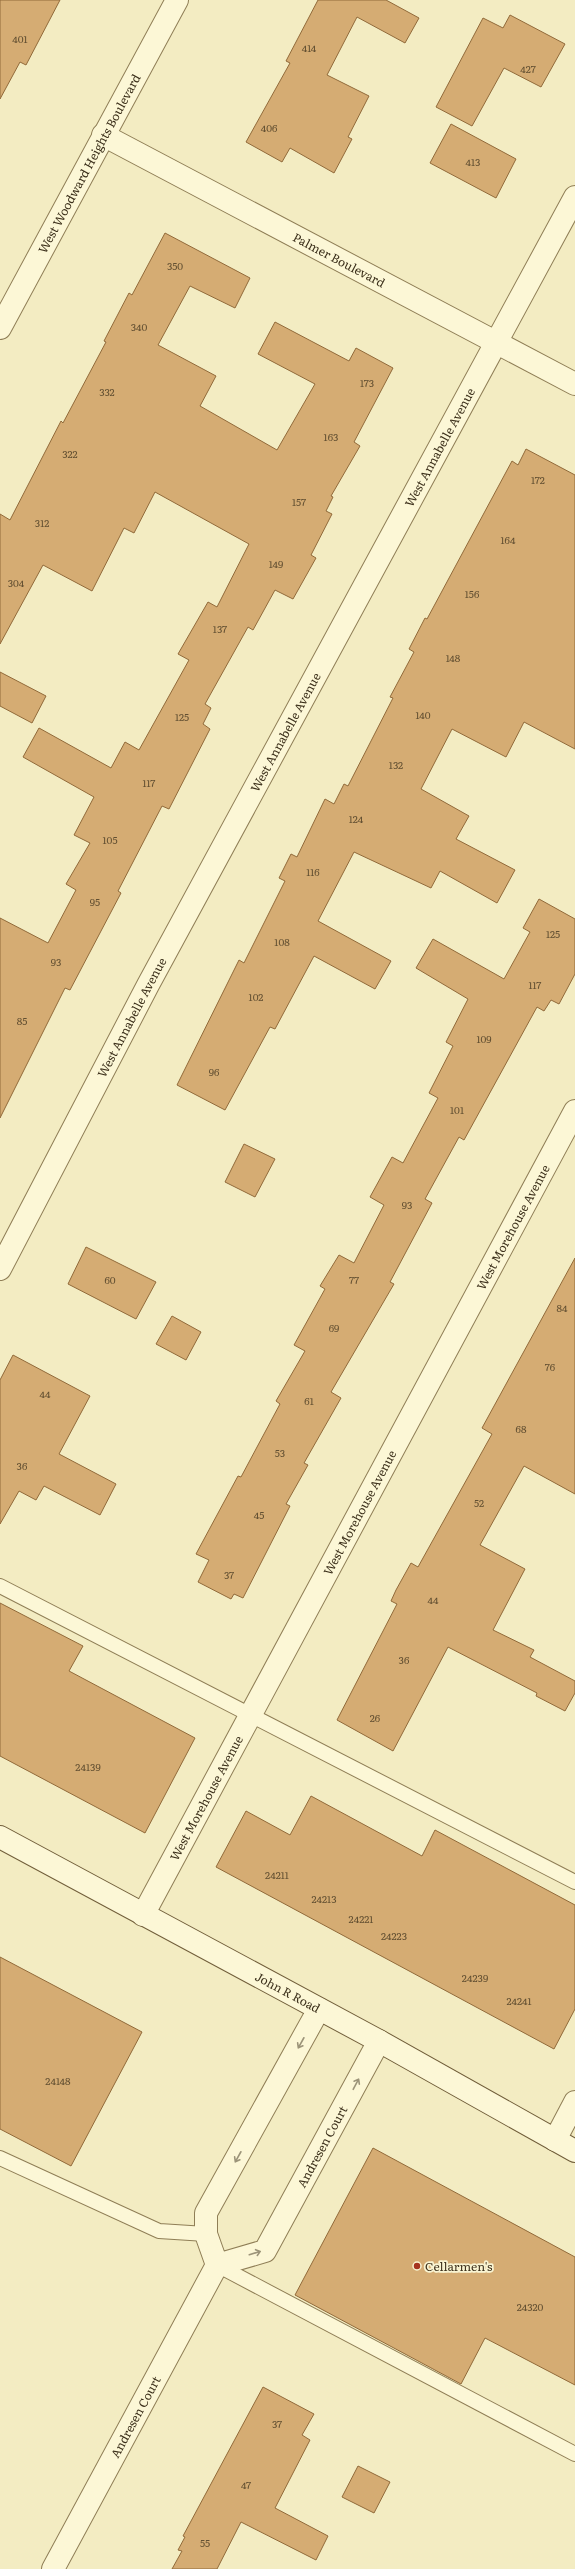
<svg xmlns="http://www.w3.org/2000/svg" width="575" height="2569" viewBox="0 0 575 2569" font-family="Literata,serif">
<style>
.building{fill:#d5ac73;stroke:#916a3a}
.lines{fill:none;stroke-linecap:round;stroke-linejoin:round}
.service-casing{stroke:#8f7e56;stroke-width:16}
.minor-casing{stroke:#8f7e56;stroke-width:24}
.tertiary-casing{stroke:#8f7e56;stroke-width:24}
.secondary-casing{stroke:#715e3a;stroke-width:24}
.service{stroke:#fcf7d6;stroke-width:14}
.minor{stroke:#fcf7d6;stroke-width:22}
.tertiary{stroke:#fcf7d6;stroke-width:22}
.secondary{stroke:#fcf7d6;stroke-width:22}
.oneway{stroke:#9c9479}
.poi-dot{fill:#a53420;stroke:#f9f4d2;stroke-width:1.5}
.labels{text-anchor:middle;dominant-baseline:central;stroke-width:3.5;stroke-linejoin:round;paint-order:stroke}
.number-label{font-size:10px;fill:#635032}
.street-label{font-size:12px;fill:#3d311c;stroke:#f9f4d2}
.poi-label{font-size:12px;fill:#3d311c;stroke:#f9f4d2;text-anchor:start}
</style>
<rect width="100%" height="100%" fill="#f3ecc2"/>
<g class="building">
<path d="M 0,0 L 60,0 L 26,65 L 20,62 L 0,99 Z"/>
<path d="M 318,0 L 386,0 L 419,18 L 405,43 L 357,17 L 327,75 L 369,96 L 348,137 L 352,139 L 334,173 L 290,148 L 282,162 L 246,142 L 290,63 L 286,61 Z"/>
<path d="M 510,15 L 565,44 L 541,87 L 504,68 L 472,126 L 436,107 L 483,18 L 503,28 Z"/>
<path d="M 451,124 L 516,159 L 496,198 L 430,163 Z"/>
<path d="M 165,233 L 250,278 L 235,308 L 190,286 L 158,345 L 216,376 L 200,406 L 277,450 L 315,384 L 258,354 L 275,322 L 349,361 L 356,348 L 393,368 L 354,442 L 360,446 L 331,496 L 333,497 L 326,511 L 332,514 L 311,555 L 316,558 L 293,599 L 275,590 L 253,630 L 248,627 L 205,704 L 211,708 L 203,724 L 210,729 L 169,809 L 162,806 L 118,891 L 121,893 L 70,990 L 65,988 L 0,1118 L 0,918 L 48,943 L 76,890 L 66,884 L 90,843 L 74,835 L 94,797 L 23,757 L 39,728 L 111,768 L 125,742 L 139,750 L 189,660 L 178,654 L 208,602 L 217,607 L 249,544 L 155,492 L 134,533 L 124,528 L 92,591 L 43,565 L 0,644 L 0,514 L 10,520 L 61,421 L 63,423 L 106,342 L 104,341 L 129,293 L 132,295 Z"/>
<path d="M 526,449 L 575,475 L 575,749 L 524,722 L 506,757 L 452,729 L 421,789 L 469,816 L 456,839 L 515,870 L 497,903 L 440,871 L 431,888 L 354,852 L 318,921 L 391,961 L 375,989 L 314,956 L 275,1029 L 270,1027 L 225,1110 L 177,1085 L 239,960 L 244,963 L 285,881 L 279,878 L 291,854 L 297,857 L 325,799 L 334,804 L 344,784 L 348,786 L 393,698 L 390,697 L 414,652 L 409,649 L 425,618 L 427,619 L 512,461 L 518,465 Z"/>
<path d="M 0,672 L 46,696 L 32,723 L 0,706 Z"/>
<path d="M 539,899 L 575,919 L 575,974 L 559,1004 L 551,1000 L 544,1011 L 537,1007 L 464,1140 L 459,1137 L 425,1199 L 432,1203 L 390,1282 L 394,1284 L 331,1392 L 341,1398 L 304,1463 L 308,1465 L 286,1504 L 290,1506 L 243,1598 L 234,1594 L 231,1599 L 198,1582 L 209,1560 L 196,1554 L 238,1476 L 241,1477 L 280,1404 L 276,1401 L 305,1351 L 294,1345 L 325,1289 L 320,1286 L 339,1255 L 354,1263 L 384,1205 L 370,1197 L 392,1157 L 403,1163 L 438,1098 L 429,1093 L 453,1046 L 446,1042 L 468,999 L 416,968 L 433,939 L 504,979 L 530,932 L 523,928 Z"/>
<path d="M 244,1144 L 275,1159 L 255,1197 L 225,1182 Z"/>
<path d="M 86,1247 L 156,1282 L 136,1319 L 68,1284 Z"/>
<path d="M 575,1258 L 575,1494 L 524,1466 L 480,1545 L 525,1569 L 493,1630 L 534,1650 L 530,1657 L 575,1681 L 575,1693 L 565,1711 L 536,1696 L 537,1693 L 448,1647 L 393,1751 L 337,1720 L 397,1604 L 391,1601 L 396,1590 L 411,1563 L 418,1567 L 492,1434 L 482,1428 Z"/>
<path d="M 172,1316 L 201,1332 L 186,1360 L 156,1344 Z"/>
<path d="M 13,1355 L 90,1396 L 59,1454 L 116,1484 L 100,1515 L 44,1486 L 36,1500 L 19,1491 L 0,1524 L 0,1380 Z"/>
<path d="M 0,1603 L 83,1646 L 69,1671 L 195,1738 L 145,1833 L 0,1756 Z"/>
<path d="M 311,1796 L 422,1856 L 435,1830 L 575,1905 L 575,2009 L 554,2049 L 216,1867 L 246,1811 L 290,1835 Z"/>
<path d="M 0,1957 L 142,2032 L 71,2166 L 0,2129 Z"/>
<path d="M 373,2148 L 575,2257 L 575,2385 L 485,2338 L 461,2384 L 295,2295 Z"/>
<path d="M 263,2387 L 314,2414 L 302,2435 L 310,2440 L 275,2508 L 328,2536 L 316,2560 L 241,2522 L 217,2569 L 172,2569 L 182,2551 L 178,2550 L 185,2537 L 183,2536 Z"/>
<path d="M 358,2466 L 390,2482 L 374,2513 L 342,2497 Z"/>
</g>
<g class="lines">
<g class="service-casing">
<g id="service">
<path d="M 0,1586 L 575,1882"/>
<path d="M 0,2158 L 159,2231 L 206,2234"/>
<path d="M 217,2265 L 575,2454"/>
</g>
</g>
<g class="minor-casing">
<g id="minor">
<path id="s1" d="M 103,135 L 575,384"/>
<path id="s2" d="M 0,1269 L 148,985 L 575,197"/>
<path id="s3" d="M 143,1915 L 575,1111"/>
<path id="s4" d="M 319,2009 L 206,2213 L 206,2234 L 217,2265 L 265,2251 L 379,2041"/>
<path d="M 555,2140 L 575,2102"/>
<path id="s5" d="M 53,2569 L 217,2265"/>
</g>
</g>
<g class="tertiary-casing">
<g id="tertiary">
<path id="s6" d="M 0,328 L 177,0"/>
</g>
</g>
<g class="secondary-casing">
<g id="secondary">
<path id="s7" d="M 0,1837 L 379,2041 L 575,2151"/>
</g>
</g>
<use href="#service" class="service"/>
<use href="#minor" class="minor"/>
<use href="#tertiary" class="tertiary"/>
<use href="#secondary" class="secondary"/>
</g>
<defs><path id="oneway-shaft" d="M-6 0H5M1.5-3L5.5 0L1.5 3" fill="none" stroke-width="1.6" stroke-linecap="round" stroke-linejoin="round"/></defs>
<g class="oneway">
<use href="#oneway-shaft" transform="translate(301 2043) rotate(119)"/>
<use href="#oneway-shaft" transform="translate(356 2084) rotate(-62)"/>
<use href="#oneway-shaft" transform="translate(238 2157) rotate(119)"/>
<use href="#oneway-shaft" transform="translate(255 2253) rotate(-17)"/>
</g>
<circle class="poi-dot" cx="417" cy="2266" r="4"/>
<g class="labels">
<g class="number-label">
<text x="20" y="38">401</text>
<text x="309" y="47">414</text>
<text x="528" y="68">427</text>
<text x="269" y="127">406</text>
<text x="473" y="161">413</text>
<text x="175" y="265">350</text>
<text x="139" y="326">340</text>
<text x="367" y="382">173</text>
<text x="107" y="391">332</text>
<text x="331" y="436">163</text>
<text x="70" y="453">322</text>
<text x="538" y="479">172</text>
<text x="299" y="501">157</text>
<text x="42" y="522">312</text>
<text x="508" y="539">164</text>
<text x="276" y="563">149</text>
<text x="16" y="582">304</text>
<text x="472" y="593">156</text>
<text x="220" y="628">137</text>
<text x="453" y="657">148</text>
<text x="423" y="714">140</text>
<text x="182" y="716">125</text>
<text x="396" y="764">132</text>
<text x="149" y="782">117</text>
<text x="356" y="818">124</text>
<text x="110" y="839">105</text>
<text x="313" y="871">116</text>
<text x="95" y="901">95</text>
<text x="553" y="933">125</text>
<text x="282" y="941">108</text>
<text x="56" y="961">93</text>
<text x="535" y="984">117</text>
<text x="256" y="996">102</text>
<text x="22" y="1020">85</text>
<text x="484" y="1038">109</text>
<text x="214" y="1071">96</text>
<text x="457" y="1109">101</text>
<text x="407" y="1204">93</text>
<text x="110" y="1279">60</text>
<text x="354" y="1279">77</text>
<text x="562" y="1307">84</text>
<text x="334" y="1327">69</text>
<text x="550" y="1366">76</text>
<text x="45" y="1393">44</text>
<text x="309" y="1400">61</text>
<text x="521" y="1428">68</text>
<text x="280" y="1452">53</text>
<text x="22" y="1465">36</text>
<text x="479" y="1502">52</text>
<text x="259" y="1514">45</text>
<text x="229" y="1574">37</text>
<text x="433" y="1599">44</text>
<text x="404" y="1659">36</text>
<text x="375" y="1717">26</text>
<text x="88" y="1766">24139</text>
<text x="277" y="1874">24211</text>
<text x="324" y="1898">24213</text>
<text x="361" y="1918">24221</text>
<text x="394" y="1935">24223</text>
<text x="475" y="1977">24239</text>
<text x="519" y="2000">24241</text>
<text x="58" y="2080">24148</text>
<text x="530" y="2306">24320</text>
<text x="277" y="2423">37</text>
<text x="246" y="2484">47</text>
<text x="205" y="2542">55</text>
</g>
<g class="street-label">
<text stroke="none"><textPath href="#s6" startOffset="187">West Woodward Heights Boulevard</textPath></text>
<text stroke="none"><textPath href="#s1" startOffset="267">Palmer Boulevard</textPath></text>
<text stroke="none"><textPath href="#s2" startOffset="932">West Annabelle Avenue</textPath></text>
<text stroke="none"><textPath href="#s2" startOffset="608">West Annabelle Avenue</textPath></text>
<text stroke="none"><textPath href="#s2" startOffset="284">West Annabelle Avenue</textPath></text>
<text stroke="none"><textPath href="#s3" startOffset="781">West Morehouse Avenue</textPath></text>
<text stroke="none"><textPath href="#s3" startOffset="457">West Morehouse Avenue</textPath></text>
<text stroke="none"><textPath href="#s3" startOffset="133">West Morehouse Avenue</textPath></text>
<text stroke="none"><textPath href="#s7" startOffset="327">John R Road</textPath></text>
<text stroke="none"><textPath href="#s4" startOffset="456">Andresen Court</textPath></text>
<text stroke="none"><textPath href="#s5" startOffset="173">Andresen Court</textPath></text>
</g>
<g class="poi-label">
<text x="425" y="2266">Cellarmen's</text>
</g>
</g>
</svg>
